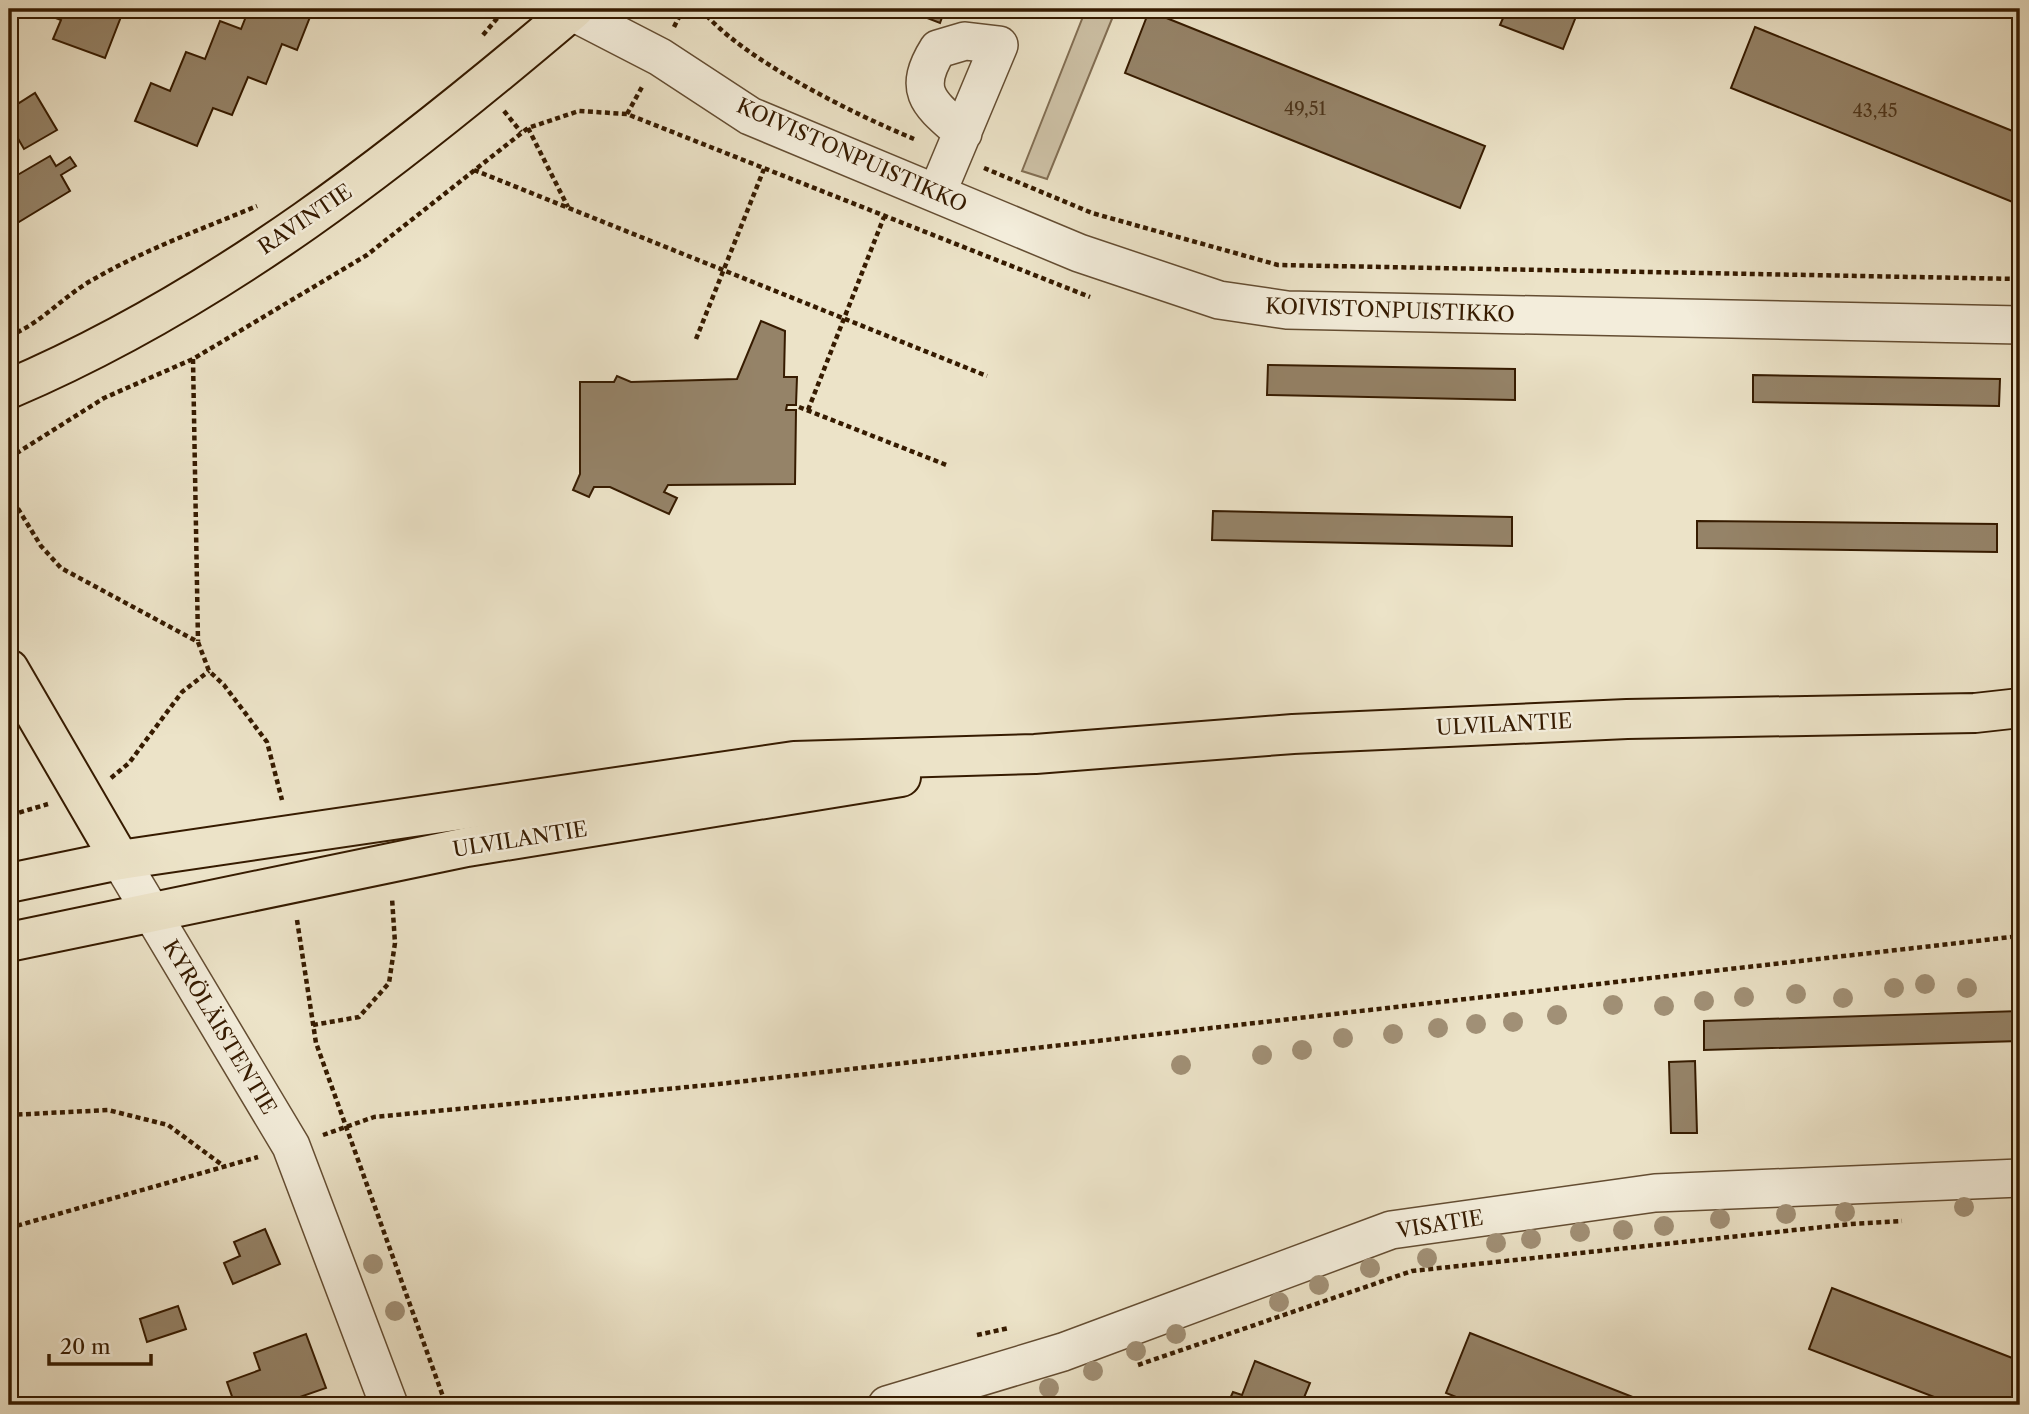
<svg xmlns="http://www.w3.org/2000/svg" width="2029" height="1414" viewBox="0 0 2029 1414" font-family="'Libre Caslon Text',serif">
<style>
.green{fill:#cdc1a6;stroke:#826e53;stroke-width:2}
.building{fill:#958368;stroke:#361b00;stroke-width:2}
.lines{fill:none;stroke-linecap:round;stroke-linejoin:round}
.minor-casing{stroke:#644d32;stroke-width:40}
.major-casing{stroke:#361b00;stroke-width:42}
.path{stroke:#361b00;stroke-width:4.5;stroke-dasharray:5 3.5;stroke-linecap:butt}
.minor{stroke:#f3eddb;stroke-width:37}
.major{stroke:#ece3c8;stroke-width:38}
.tree{fill:#a19076}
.labels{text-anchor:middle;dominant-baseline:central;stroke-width:5;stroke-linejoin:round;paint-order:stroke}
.number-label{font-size:18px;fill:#4e351a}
.street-label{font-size:21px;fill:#361b00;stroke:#f3eddb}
</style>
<rect width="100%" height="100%" fill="#ece3c8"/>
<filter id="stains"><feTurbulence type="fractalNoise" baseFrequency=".00286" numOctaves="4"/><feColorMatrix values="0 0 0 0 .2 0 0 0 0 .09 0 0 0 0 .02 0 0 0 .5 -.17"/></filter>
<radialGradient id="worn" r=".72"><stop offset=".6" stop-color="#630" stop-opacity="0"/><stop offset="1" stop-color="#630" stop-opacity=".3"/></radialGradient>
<path class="green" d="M 1086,9 L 1116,9 L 1047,179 L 1022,171 Z"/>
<g class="building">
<path d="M 32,9 L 124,9 L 105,58 L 53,39 L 61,20 Z"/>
<path d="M 249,9 L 331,9 L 327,17 L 312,12 L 297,50 L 282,44 L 266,84 L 248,77 L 232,115 L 213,108 L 197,146 L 135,121 L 151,83 L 170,91 L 186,52 L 205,59 L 220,21 L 241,29 Z"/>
<path d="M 904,9 L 945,9 L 940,23 Z"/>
<path d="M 1507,9 L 1514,10 L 1579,9 L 1563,49 L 1500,25 Z"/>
<path d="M 1149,11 L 1485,146 L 1460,208 L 1125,73 Z"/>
<path d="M 1755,27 L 2020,134 L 2020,205 L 1731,88 Z"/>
<path d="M 9,87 L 19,103 L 35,93 L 57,130 L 24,149 L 9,123 Z"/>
<path d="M 50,156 L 56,166 L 70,157 L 76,166 L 61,175 L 70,191 L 9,228 L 9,180 Z"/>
<path d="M 761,321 L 785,331 L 784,377 L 797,377 L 796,405 L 787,405 L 786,410 L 796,410 L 795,484 L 668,485 L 664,492 L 677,498 L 669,514 L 610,487 L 594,487 L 589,497 L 573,490 L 580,474 L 580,382 L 614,382 L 617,376 L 631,382 L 737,379 Z"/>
<path d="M 1268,365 L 1515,369 L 1515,400 L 1267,395 Z"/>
<path d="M 1753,375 L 2000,379 L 1999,406 L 1753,402 Z"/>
<path d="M 1213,511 L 1512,517 L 1512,546 L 1212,540 Z"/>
<path d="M 1697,521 L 1997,524 L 1997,552 L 1697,548 Z"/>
<path d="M 2020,1011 L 2020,1041 L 1704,1050 L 1704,1021 Z"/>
<path d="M 1695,1061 L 1697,1133 L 1671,1133 L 1669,1062 Z"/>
<path d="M 265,1229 L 280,1264 L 233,1284 L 224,1263 L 240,1256 L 234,1242 Z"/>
<path d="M 1832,1288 L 2020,1361 L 2020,1405 L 1955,1405 L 1809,1349 Z"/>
<path d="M 178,1306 L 186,1329 L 147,1342 L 140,1319 Z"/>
<path d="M 1470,1333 L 1653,1405 L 1476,1405 L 1446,1393 Z"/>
<path d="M 306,1334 L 326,1388 L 277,1405 L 235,1405 L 227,1382 L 260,1370 L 254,1353 Z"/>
<path d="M 1255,1361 L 1310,1383 L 1301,1405 L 1227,1405 L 1233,1392 L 1242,1395 Z"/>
</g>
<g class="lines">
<g class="minor-casing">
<g id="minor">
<path d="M 567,9 L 660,57 L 750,116 L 1079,253 L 1219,300 L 1287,310 L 2020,325"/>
<path d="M 937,193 L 999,45 L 965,41 L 938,49 C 911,92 930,104 963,133"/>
<path d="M 120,860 L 291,1146 L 389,1405"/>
<path d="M 887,1405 L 1063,1352 L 1391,1230 L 1655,1193 L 2020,1178"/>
</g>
</g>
<g class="major-casing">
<g id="major">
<path d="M 9,389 C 220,299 401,156 574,9"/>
<path d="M 9,669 L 120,860"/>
<path d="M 9,883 L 120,860 L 794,761 L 1035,754 L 1293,734 L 1627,719 L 1975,713 L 2020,708"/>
<path d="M 9,942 L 467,847 L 901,777"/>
</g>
</g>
<g class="path">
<path d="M 701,9 C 741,59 854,114 914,139"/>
<path d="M 674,27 L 683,9"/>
<path d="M 483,35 L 505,9"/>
<path d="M 504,111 L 521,132"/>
<path d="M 627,114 L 642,87"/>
<path d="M 528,128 L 568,207"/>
<path d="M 984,168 L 1092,213 L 1278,265 L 2020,279"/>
<path d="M 474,170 L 987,376"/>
<path d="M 9,336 C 42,323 63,296 94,279 C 146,249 202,229 257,206"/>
<path d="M 696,339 L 764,169"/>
<path d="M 193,359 L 198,641"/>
<path d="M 799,407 L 949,466"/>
<path d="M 808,410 L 884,217"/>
<path d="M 9,458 L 104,398 L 193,359 L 367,255 L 528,128 L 579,111 L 627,114 L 1090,297"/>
<path d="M 9,494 L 41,546 L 61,568 L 198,642 L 209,671 L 224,685 L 267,742 L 282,800"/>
<path d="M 111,778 L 129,763 L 182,692 L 209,671"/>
<path d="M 9,782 L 9,821"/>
<path d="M 11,815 L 48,804"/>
<path d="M 297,920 L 316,1043 L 446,1405"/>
<path d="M 313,1025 L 359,1017 L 389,983 L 395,943 L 392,898"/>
<path d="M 9,1115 L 108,1110 L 168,1125 L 225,1167"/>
<path d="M 323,1135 L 374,1117 L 719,1084 L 2020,936"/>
<path d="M 9,1228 L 258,1157"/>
<path d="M 977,1335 L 1009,1328"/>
<path d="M 1138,1365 L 1412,1271 L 1851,1224 L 1902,1221"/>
<path d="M 1021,1405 L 1033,1401"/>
</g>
<use href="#minor" class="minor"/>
<use href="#major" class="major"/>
</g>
<g class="tree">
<circle cx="1925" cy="984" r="10"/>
<circle cx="1894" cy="988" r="10"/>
<circle cx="1967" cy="988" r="10"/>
<circle cx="1796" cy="994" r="10"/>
<circle cx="1744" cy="997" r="10"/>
<circle cx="1843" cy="998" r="10"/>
<circle cx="1704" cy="1001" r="10"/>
<circle cx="1613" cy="1005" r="10"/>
<circle cx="1664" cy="1006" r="10"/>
<circle cx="1557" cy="1015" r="10"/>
<circle cx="1513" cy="1022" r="10"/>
<circle cx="1476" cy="1024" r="10"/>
<circle cx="1438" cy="1028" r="10"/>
<circle cx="1393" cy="1034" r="10"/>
<circle cx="1343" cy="1038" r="10"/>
<circle cx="1302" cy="1050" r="10"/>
<circle cx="1262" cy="1055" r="10"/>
<circle cx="1181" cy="1065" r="10"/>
<circle cx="1964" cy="1207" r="10"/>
<circle cx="1845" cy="1212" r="10"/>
<circle cx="1786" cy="1214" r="10"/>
<circle cx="1720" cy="1219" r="10"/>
<circle cx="1664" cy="1226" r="10"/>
<circle cx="1623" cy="1230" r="10"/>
<circle cx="1580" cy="1232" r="10"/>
<circle cx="1531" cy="1239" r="10"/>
<circle cx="1496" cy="1243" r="10"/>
<circle cx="1427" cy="1258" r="10"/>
<circle cx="373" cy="1264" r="10"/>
<circle cx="1370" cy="1268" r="10"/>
<circle cx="1319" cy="1285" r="10"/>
<circle cx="1279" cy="1302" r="10"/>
<circle cx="395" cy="1311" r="10"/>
<circle cx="1176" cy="1334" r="10"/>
<circle cx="1136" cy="1351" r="10"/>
<circle cx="1093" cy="1371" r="10"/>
<circle cx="1049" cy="1388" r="10"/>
</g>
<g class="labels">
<g class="number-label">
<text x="1305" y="109">49,51</text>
<text x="1875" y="111">43,45</text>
</g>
<g class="street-label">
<text transform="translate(852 155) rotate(24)">KOIVISTONPUISTIKKO</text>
<text transform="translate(305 219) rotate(-34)">RAVINTIE</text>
<text transform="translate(1390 310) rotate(2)">KOIVISTONPUISTIKKO</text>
<text transform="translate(1504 724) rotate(-3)">ULVILANTIE</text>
<text transform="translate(520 839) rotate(-9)">ULVILANTIE</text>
<text transform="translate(220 1027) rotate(59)">KYRÖLÄISTENTIE</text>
<text transform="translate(1440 1224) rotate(-9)">VISATIE</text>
</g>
</g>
<rect width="2029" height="1414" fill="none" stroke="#ece3c8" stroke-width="35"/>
<rect x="10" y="10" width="2008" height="1393" fill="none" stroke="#361b00" stroke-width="3.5"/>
<rect x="18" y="18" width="1994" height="1379" fill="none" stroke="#361b00" stroke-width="2"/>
<path d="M49 1354v10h102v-10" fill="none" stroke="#361b00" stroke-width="3.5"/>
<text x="60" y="1354" font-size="21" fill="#361b00" stroke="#f3eddb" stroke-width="5" paint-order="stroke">20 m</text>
<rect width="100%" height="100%" filter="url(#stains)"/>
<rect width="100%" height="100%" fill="url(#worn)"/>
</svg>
